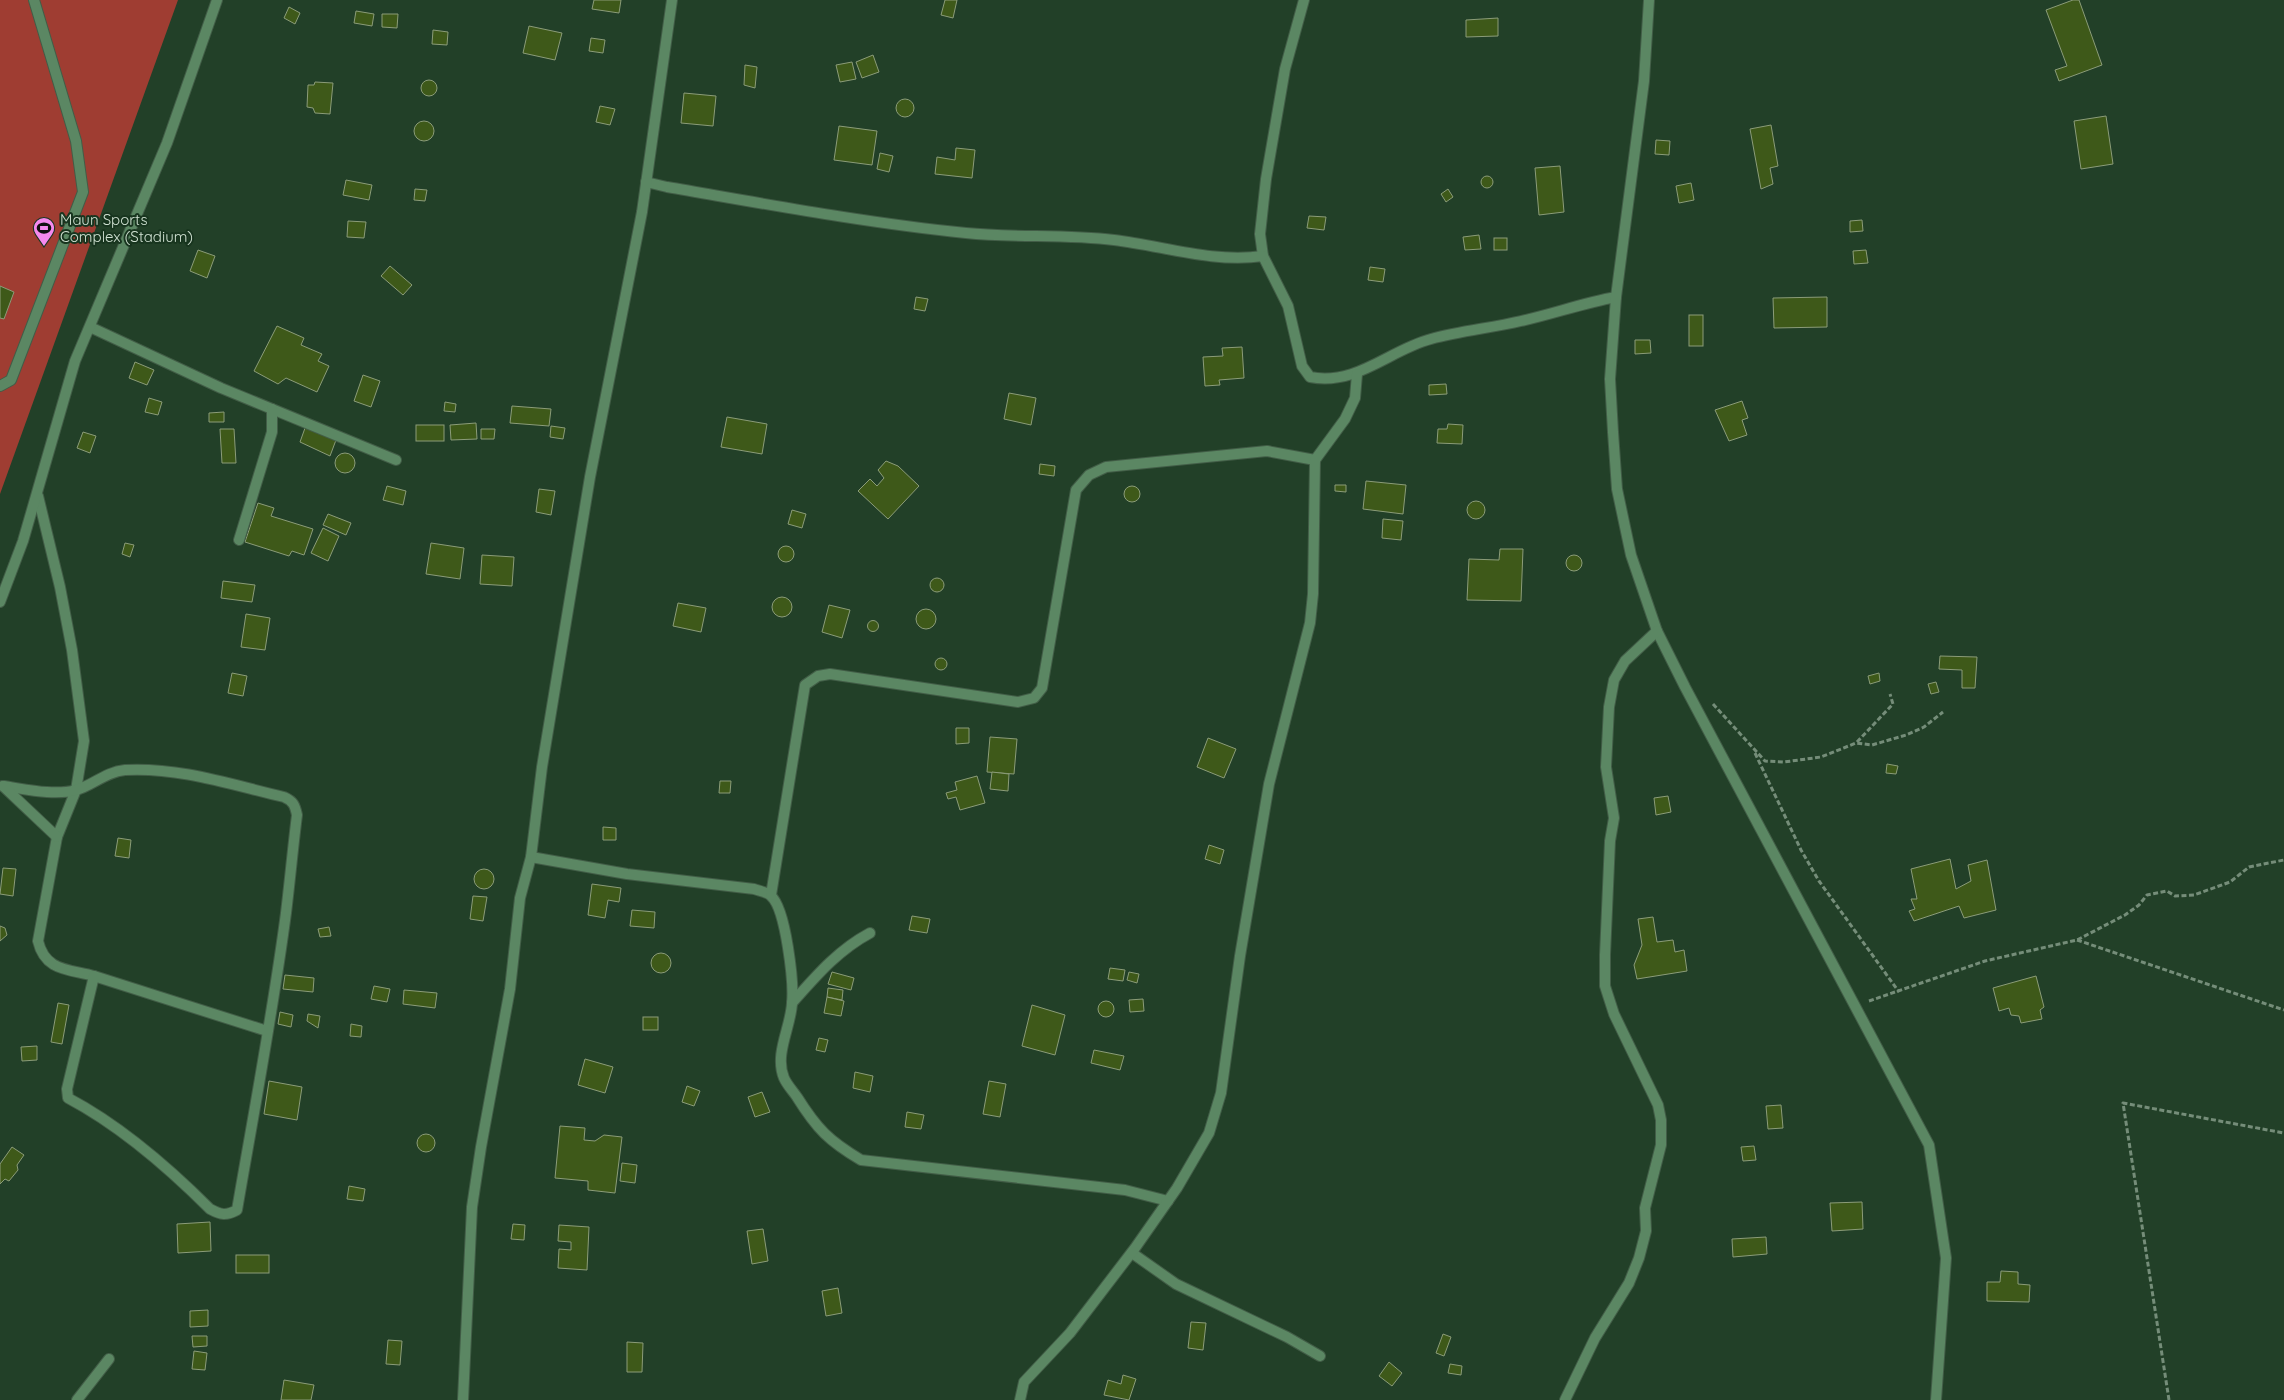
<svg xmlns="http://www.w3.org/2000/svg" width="2284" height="1400" viewBox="0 0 2284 1400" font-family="Quicksand,sans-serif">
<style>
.green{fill:#9f3d32}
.building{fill:#3e5919;stroke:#8b9c79}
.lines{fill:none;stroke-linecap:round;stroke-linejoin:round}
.service-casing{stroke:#425d47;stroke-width:12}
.minor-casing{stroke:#425d47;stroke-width:12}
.path{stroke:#758d79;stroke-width:3;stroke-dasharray:5 2.5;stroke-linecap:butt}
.service{stroke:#5b8763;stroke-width:10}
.minor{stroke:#5b8763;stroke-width:10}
.labels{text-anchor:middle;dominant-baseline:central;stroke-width:4;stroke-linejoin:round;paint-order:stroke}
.poi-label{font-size:15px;fill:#d1e2d3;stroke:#18351f;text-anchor:start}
</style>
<rect width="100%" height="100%" fill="#224028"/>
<path class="green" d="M 0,0 L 178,0 L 0,494 Z"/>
<g class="building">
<path d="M 594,0 L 621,0 L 619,13 L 592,9 Z"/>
<path d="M 945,0 L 957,0 L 953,18 L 941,15 Z"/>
<path d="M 2073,0 L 2079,0 L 2102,65 L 2059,81 L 2055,70 L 2067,66 L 2046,10 Z"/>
<path d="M 289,7 L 300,13 L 295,24 L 284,18 Z"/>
<path d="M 356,11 L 374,14 L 372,26 L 354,23 Z"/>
<path d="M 382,14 L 398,14 L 397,28 L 382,27 Z"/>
<path d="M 1498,18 L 1498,36 L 1466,37 L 1466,20 Z"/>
<path d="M 529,26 L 562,33 L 555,60 L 523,53 Z"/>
<path d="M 433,30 L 448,32 L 447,45 L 432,44 Z"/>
<path d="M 591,38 L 605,40 L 603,53 L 589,51 Z"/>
<path d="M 873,55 L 879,72 L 862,78 L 856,62 Z"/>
<path d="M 852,62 L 856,79 L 840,82 L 836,65 Z"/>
<path d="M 745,65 L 757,67 L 755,88 L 744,85 Z"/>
<circle cx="429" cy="88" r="8"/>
<path d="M 315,82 L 333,83 L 330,114 L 315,113 L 313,108 L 307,107 L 308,85 L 314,85 Z"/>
<path d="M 684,93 L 716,96 L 713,126 L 681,123 Z"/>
<circle cx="905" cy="108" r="9"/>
<path d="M 600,106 L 615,109 L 610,125 L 596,122 Z"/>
<path d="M 2106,116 L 2113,164 L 2081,169 L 2074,121 Z"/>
<circle cx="424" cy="131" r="10"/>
<path d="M 1771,125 L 1778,166 L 1770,168 L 1773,184 L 1761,189 L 1750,129 Z"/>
<path d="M 839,126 L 877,131 L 872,165 L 834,160 Z"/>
<path d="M 1656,140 L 1670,141 L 1669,155 L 1655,154 Z"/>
<path d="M 956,148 L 975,150 L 972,178 L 935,174 L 937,157 L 955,160 Z"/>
<path d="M 880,153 L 893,156 L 889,172 L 877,169 Z"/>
<path d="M 1560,166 L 1564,212 L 1539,215 L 1535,168 Z"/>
<circle cx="1487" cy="182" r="6"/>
<path d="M 346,180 L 372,185 L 369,200 L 343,195 Z"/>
<path d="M 1691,183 L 1694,200 L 1679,203 L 1676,186 Z"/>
<path d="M 415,189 L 427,190 L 425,201 L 414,200 Z"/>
<path d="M 1448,189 L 1453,197 L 1446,202 L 1441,194 Z"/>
<path d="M 1309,216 L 1326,217 L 1324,230 L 1307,228 Z"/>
<path d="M 1862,220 L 1863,231 L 1850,232 L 1850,221 Z"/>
<path d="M 348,221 L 366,222 L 364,238 L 347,237 Z"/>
<path d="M 1479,235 L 1481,249 L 1465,250 L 1463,237 Z"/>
<rect x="1494" y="238" width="13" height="12"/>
<path d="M 198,250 L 215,256 L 207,278 L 190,271 Z"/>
<path d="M 1866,250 L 1868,263 L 1854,264 L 1853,251 Z"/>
<path d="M 390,266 L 412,285 L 403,295 L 381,276 Z"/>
<path d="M 1370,267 L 1385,269 L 1383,282 L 1368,280 Z"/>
<path d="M 0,286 L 14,292 L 4,319 L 0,318 Z"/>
<path d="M 916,297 L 928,299 L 925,311 L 914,309 Z"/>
<path d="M 1827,297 L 1827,327 L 1774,328 L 1773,298 Z"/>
<rect x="1689" y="315" width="14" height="31"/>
<path d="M 277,326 L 304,338 L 301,345 L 322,354 L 318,361 L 329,366 L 317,392 L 286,378 L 278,384 L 254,371 Z"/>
<path d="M 1635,340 L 1650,340 L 1651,353 L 1635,354 Z"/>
<path d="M 1242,347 L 1244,378 L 1219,380 L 1220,385 L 1205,386 L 1203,357 L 1223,356 L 1222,348 Z"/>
<path d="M 135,362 L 154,370 L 147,385 L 129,378 Z"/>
<path d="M 363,375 L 380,381 L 371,407 L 354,401 Z"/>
<path d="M 1446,384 L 1447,394 L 1429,395 L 1429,385 Z"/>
<path d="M 1009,393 L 1036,398 L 1031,425 L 1004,419 Z"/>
<path d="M 149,398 L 162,402 L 158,415 L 145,412 Z"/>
<path d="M 1742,401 L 1748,418 L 1742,420 L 1747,435 L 1729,441 L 1715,410 Z"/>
<path d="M 445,402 L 456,404 L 455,412 L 444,411 Z"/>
<path d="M 512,406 L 551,409 L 549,426 L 510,423 Z"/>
<path d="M 224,412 L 224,422 L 209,422 L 209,413 Z"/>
<path d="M 727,417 L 767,424 L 762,454 L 721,447 Z"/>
<path d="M 476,423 L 477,439 L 451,440 L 450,425 Z"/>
<path d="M 1448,424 L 1463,425 L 1462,444 L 1437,443 L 1438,429 L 1447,429 Z"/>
<rect x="416" y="425" width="28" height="16"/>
<path d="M 551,426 L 565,428 L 563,439 L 550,437 Z"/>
<path d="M 305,428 L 336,440 L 330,456 L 300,442 Z"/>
<path d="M 220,429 L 234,429 L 236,463 L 222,463 Z"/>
<path d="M 481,429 L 495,429 L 494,439 L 481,439 Z"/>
<path d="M 83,432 L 96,436 L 90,453 L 77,448 Z"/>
<circle cx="345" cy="463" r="10"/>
<path d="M 886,461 L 898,466 L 919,486 L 888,519 L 858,491 L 870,479 L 877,486 L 884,478 L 878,470 Z"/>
<path d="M 1040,464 L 1055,466 L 1054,476 L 1039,474 Z"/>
<path d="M 1366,481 L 1406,485 L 1403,514 L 1363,509 Z"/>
<path d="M 1335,485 L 1346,485 L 1346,492 L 1335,491 Z"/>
<path d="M 387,486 L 406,491 L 403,505 L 383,500 Z"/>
<circle cx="1132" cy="494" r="8"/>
<path d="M 539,489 L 555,491 L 551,515 L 536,512 Z"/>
<circle cx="1476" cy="510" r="9"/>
<path d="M 258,503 L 274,508 L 271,516 L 313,529 L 304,555 L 292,551 L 289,556 L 245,542 Z"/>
<path d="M 792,510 L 806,514 L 802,528 L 788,524 Z"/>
<path d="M 328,514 L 351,523 L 346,535 L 323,525 Z"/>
<path d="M 1383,519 L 1403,521 L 1401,540 L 1382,538 Z"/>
<path d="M 323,528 L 339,536 L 328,561 L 311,553 Z"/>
<path d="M 125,543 L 134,545 L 130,557 L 122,554 Z"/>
<path d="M 431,543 L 464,548 L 460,579 L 426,574 Z"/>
<circle cx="786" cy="554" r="8"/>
<path d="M 1500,549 L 1523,549 L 1521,601 L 1467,600 L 1469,559 L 1499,560 Z"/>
<path d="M 482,555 L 514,557 L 512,586 L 480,584 Z"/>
<circle cx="1574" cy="563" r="8"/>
<circle cx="937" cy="585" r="7"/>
<path d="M 223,581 L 255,585 L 252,602 L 221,598 Z"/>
<circle cx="782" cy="607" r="10"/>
<path d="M 678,603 L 706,608 L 701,632 L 673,626 Z"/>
<path d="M 829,605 L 850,610 L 842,638 L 822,632 Z"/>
<circle cx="926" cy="619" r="10"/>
<path d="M 246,614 L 270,618 L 265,650 L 241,647 Z"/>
<circle cx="873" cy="626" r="5.5"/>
<path d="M 1940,656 L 1977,657 L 1975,688 L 1962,688 L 1962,670 L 1939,669 Z"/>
<circle cx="941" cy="664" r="6"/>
<path d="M 232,673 L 247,676 L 243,696 L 228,693 Z"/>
<path d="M 1879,673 L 1880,681 L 1870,684 L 1868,676 Z"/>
<path d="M 1936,682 L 1939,692 L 1931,694 L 1928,684 Z"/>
<path d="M 956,728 L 969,728 L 969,743 L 956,744 Z"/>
<path d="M 990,737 L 1017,739 L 1014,774 L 987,772 Z"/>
<path d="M 1208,738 L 1236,749 L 1224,778 L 1197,767 Z"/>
<path d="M 1887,764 L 1898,766 L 1896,774 L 1886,773 Z"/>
<path d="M 992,772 L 1009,774 L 1008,791 L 990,789 Z"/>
<path d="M 977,776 L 985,803 L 960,810 L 956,797 L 948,799 L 946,793 L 957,790 L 955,782 Z"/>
<path d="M 720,781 L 731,781 L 730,793 L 719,793 Z"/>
<path d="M 1668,796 L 1671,812 L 1656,815 L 1654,798 Z"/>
<path d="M 603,827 L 616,828 L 616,840 L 603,840 Z"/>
<path d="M 118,838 L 131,840 L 129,858 L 115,856 Z"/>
<path d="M 1209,845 L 1224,850 L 1220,864 L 1205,859 Z"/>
<path d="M 1950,859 L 1956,889 L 1971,881 L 1968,865 L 1987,860 L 1996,910 L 1964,918 L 1959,906 L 1914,921 L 1909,911 L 1915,909 L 1911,899 L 1917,899 L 1911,869 Z"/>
<path d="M 3,868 L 16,869 L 13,896 L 0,894 Z"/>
<circle cx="484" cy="879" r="10"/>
<path d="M 592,884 L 621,888 L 619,902 L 608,900 L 605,918 L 588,915 Z"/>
<path d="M 473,896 L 487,897 L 483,921 L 470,919 Z"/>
<path d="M 632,910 L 655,912 L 654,928 L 630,926 Z"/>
<path d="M 912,916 L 930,919 L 927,933 L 909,930 Z"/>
<path d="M 1653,917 L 1657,942 L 1673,940 L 1675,952 L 1684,950 L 1687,971 L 1637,979 L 1634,965 L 1642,945 L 1638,919 Z"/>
<path d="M 0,926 L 5,928 L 7,935 L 0,941 Z"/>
<path d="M 329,927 L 331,936 L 320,937 L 318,929 Z"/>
<circle cx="661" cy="963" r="10"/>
<path d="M 1110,968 L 1125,970 L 1123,981 L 1108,979 Z"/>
<path d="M 832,972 L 854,978 L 851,990 L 828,984 Z"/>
<path d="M 1129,972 L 1139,974 L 1137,983 L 1127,980 Z"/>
<path d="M 285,975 L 314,978 L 313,992 L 283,989 Z"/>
<path d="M 2036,976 L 2044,1007 L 2040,1010 L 2042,1019 L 2021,1023 L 2019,1016 L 2011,1015 L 2009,1008 L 1999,1011 L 1993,988 Z"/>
<path d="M 374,986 L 390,989 L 387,1002 L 371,999 Z"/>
<path d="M 828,988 L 843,990 L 842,1000 L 827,997 Z"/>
<path d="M 404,990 L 437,993 L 435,1008 L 403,1004 Z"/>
<path d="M 827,997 L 844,1001 L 841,1016 L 824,1013 Z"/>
<path d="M 1143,999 L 1144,1011 L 1130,1012 L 1129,1000 Z"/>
<circle cx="1106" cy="1009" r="8"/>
<path d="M 58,1003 L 69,1005 L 62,1044 L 51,1042 Z"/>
<path d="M 1032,1005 L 1065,1015 L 1055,1055 L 1022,1046 Z"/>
<path d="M 280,1012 L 293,1015 L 291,1027 L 278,1024 Z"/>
<path d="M 308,1014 L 320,1016 L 318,1028 L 307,1021 Z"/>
<rect x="643" y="1017" width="15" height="13"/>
<path d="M 351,1024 L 362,1026 L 361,1037 L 350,1036 Z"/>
<path d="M 819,1038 L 828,1040 L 825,1052 L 816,1050 Z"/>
<path d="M 37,1046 L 37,1060 L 22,1061 L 21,1047 Z"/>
<path d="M 1094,1050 L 1124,1056 L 1120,1070 L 1091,1063 Z"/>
<path d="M 585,1059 L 613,1067 L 605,1093 L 578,1085 Z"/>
<path d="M 855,1072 L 873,1076 L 870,1092 L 853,1088 Z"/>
<path d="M 269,1081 L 302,1087 L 297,1120 L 264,1114 Z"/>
<path d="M 989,1081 L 1006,1084 L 1000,1117 L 983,1114 Z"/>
<path d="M 687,1086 L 700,1091 L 694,1106 L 682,1102 Z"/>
<path d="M 762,1092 L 770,1112 L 755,1117 L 748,1097 Z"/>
<path d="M 1781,1105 L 1783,1128 L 1768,1129 L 1766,1106 Z"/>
<path d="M 907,1112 L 924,1115 L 921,1129 L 905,1127 Z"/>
<path d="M 560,1126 L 585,1128 L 584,1140 L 595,1141 L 604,1135 L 622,1137 L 615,1193 L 588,1190 L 588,1181 L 555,1178 Z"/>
<circle cx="426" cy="1143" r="9"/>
<path d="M 1754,1146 L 1756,1160 L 1743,1161 L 1741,1147 Z"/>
<path d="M 12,1147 L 24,1155 L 17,1165 L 18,1170 L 9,1181 L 5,1179 L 0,1184 L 0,1164 Z"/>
<path d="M 622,1163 L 637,1165 L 635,1183 L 620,1181 Z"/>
<path d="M 349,1186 L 365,1189 L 363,1201 L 347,1199 Z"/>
<path d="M 1862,1202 L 1863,1229 L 1832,1231 L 1830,1203 Z"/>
<path d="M 210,1222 L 211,1251 L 178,1253 L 177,1224 Z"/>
<path d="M 513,1224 L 525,1225 L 524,1240 L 511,1239 Z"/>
<path d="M 559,1225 L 589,1227 L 587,1270 L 558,1268 L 559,1249 L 571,1250 L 571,1242 L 558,1241 Z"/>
<path d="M 763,1229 L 768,1261 L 752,1264 L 747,1231 Z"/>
<path d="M 1766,1237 L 1767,1254 L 1733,1257 L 1732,1239 Z"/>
<rect x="236" y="1255" width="33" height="18"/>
<path d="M 2001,1271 L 2018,1272 L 2018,1284 L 2030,1285 L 2029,1302 L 1987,1301 L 1987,1282 L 2000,1282 Z"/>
<path d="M 838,1288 L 842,1313 L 826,1316 L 822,1291 Z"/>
<path d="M 208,1310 L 208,1326 L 190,1327 L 190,1311 Z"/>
<path d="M 1191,1322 L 1206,1323 L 1203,1350 L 1188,1348 Z"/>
<path d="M 1443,1334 L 1451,1337 L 1444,1356 L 1436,1353 Z"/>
<path d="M 192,1336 L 207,1336 L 207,1346 L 193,1347 Z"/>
<path d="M 388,1340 L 402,1341 L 400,1365 L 386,1364 Z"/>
<path d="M 627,1342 L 643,1343 L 642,1372 L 627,1372 Z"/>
<path d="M 194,1351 L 207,1353 L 205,1370 L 192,1369 Z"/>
<path d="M 1389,1362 L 1402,1373 L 1392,1386 L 1379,1376 Z"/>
<path d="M 1450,1364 L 1462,1366 L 1461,1375 L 1448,1373 Z"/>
<path d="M 1123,1375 L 1136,1379 L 1129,1400 L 1104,1395 L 1108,1380 L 1121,1384 Z"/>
<path d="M 284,1380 L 314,1385 L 311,1400 L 281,1400 Z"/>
</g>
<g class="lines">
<g class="service-casing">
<path id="service" d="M 0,386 L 11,380 L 83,192 L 76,141 L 34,0"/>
</g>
<g class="minor-casing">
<g id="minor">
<path d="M 1304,0 L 1285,69 L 1266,179 L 1260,234 L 1263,256 L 1288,306 L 1302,366 L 1310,377 C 1357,386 1389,350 1431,339 C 1460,331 1491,328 1521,321 C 1553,314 1583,303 1616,297"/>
<path d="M 1649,0 L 1644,81 L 1616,297 L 1610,379 L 1613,432 L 1617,489 L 1631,555 L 1657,631 L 1685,687 L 1929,1145 L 1946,1258 L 1936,1400"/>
<path d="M 646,182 L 667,187 C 766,204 866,223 966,233 C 1015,238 1065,234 1114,240 C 1164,246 1212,263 1263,256"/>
<path d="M 90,327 L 221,388 L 396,460"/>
<path d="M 38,496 L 60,587 L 72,650 L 84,741 L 76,790 L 57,837 L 38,941 C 45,971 68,969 94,976"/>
<path d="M 239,540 L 272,432 L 272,409"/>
<path d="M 0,602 L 23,541 L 75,361 L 167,143 L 217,0"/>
<path d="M 3,786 C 25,789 54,796 76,790 C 92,786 105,772 125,770 C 180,767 232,785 284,797 C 293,801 295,805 297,815 C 293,847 290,880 286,913 C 273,1012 254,1111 237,1210 C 226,1216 221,1215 210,1209 C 168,1167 121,1126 68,1098 L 67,1089 L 94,976 L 267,1031"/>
<path d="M 3,786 L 57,837"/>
<path d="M 531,857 L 627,874 L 754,889 C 759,891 768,892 771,896 C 786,909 794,983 792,1003 C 791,1027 774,1054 784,1078 C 787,1085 793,1091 797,1097 C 817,1129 829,1141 861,1160 L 1125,1190 L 1168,1201"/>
<path d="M 771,895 L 805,685 L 818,676 L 830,674 L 1018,702 L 1034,698 L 1042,688 L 1076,490 L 1089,475 L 1106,467 L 1267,451 L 1315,460"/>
<path d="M 792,1003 C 816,976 838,950 870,933"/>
<path d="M 1132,1253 L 1176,1284 L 1287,1337 L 1320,1356"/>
<path d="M 77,1400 L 109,1359"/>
<path d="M 463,1400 L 472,1207 L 481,1147 L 510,989 L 520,898 L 531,857 L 542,767 L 590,477 L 642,212 L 672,0"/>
<path d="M 1020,1400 L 1024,1382 L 1070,1333 L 1135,1248 L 1177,1188 L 1209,1133 L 1221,1093 L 1240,956 L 1269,784 L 1310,623 L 1313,594 L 1315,460 L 1345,419 L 1355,398 L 1357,374"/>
<path d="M 1565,1400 L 1595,1338 L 1629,1283 L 1639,1258 L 1646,1231 L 1645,1208 L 1661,1145 L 1661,1120 L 1658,1105 L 1614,1014 L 1605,986 L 1605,955 L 1610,841 L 1614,818 L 1606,767 L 1609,707 L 1614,680 L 1625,661 L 1657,631"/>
</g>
</g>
<g class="path">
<path d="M 1713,704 L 1765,761 L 1784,762 L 1821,757 L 1856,743 L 1872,745 L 1906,735 L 1924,727 L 1943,712"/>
<path d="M 1857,742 L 1893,704 L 1890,694"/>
<path d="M 1755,753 L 1801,850 L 1819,881 L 1899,992"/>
<path d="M 2077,940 L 2284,1010"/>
<path d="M 1869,1001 L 1985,961 L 2077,940 L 2125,915 L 2139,905 L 2147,895 L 2167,891 L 2175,896 L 2194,895 L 2230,882 L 2249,867 L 2284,860"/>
<path d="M 2169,1400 L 2123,1103 L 2284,1133"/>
</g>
<use href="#service" class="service"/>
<use href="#minor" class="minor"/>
</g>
<defs>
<g id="stadium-pin" transform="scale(1.125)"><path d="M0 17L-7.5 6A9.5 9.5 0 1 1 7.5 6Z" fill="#f589ee" stroke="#18351f"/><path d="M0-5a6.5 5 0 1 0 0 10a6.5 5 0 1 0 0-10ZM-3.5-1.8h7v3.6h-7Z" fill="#111"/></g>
</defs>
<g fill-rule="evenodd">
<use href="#stadium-pin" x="44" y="228"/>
</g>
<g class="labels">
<g class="poi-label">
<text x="60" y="219">Maun Sports<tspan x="60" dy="17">Complex (Stadium)</tspan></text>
</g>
</g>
</svg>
